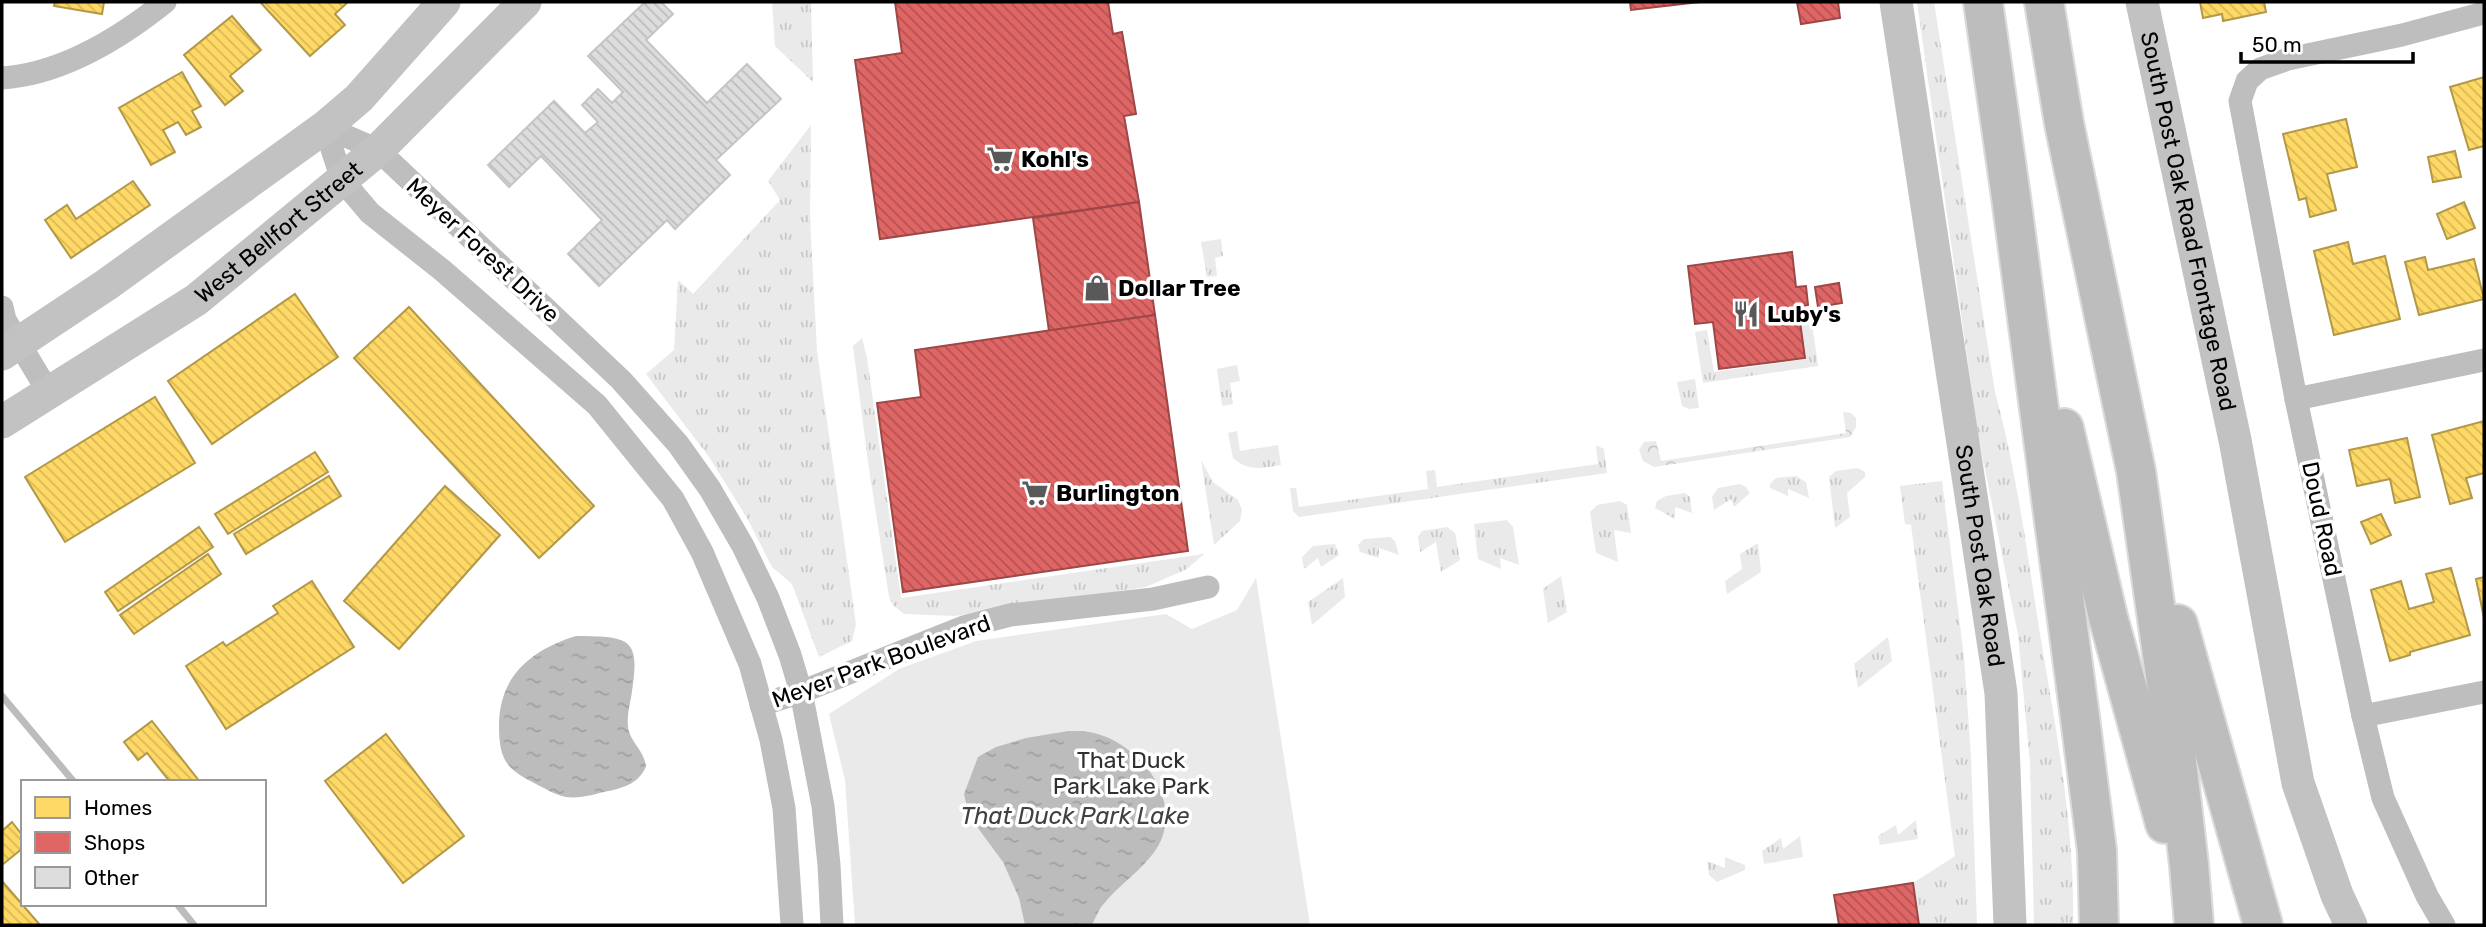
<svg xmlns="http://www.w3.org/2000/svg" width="2486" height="927" viewBox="0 0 2486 927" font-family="Rubik,sans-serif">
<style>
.grass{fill:url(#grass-tufts)}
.forest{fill:url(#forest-crowns)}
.green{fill:#eaeaea}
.water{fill:url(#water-ripples)}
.homes{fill:url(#homes-back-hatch);stroke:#b29847;stroke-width:2}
.shops{fill:url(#shops-back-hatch);stroke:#9d4747;stroke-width:2}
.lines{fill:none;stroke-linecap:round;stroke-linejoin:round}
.stream{stroke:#bcbcbc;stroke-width:7}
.building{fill:url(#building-back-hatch);stroke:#c5c5c5;stroke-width:2}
.motorway-casing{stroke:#dbdbdb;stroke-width:42}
.minor{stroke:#bebebe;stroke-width:23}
.secondary{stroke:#c2c2c2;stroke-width:33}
.motorway{stroke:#bdbdbd;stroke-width:38}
.labels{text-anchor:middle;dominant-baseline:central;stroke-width:7;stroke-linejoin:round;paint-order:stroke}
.poi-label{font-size:23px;font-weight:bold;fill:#000;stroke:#fff;text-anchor:start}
.street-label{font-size:23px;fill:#000;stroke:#fff}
.park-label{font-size:23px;fill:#303030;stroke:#fff}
.water-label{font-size:24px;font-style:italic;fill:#414141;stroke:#fff}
</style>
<defs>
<pattern id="grass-tufts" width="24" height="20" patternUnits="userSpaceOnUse" patternTransform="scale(1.75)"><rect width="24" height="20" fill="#eaeaea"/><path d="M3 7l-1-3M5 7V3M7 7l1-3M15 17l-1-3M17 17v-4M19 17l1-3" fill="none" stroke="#c7c7c7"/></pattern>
<pattern id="forest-crowns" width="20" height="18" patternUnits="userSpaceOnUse" patternTransform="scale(1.75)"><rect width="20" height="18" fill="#eaeaea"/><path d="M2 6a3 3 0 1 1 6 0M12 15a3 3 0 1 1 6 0" fill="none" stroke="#c7c7c7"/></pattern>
<pattern id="water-ripples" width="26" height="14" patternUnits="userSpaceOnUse" patternTransform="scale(1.75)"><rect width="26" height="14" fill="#bcbcbc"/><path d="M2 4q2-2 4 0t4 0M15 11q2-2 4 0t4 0" fill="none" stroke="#a0a0a0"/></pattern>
<pattern id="homes-back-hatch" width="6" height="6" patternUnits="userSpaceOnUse" patternTransform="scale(1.75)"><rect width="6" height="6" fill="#ffd966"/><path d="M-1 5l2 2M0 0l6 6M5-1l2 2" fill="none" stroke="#d9b857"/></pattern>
<pattern id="shops-back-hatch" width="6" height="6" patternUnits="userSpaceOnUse" patternTransform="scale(1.75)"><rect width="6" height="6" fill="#e06666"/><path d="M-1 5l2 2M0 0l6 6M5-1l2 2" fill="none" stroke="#b35252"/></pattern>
<pattern id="building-back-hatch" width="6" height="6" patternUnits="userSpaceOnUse" patternTransform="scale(1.75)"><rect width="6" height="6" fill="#ddd"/><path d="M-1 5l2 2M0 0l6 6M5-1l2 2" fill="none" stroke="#bcbcbc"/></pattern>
</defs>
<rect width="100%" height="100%" fill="#fff"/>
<g class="grass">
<path d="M 772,2 L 811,2 L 813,82 L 775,46 Z"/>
<path d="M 1917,2 L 1934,2 L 1995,392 C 2017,472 2027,553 2040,634 C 2056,730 2075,827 2073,925 L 2034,925 L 2030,763 L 2018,635 L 1978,434 Z"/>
<path d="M 811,125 L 810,218 L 817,351 L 856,624 L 852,641 L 819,657 L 792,584 L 772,567 L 747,518 L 709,457 L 646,374 L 674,350 L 678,280 L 693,294 L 780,200 L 768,181 Z"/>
<path d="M 1221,239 L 1223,256 L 1215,258 L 1217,276 L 1207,277 L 1201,242 Z"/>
<path d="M 1810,309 L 1818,366 L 1703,383 L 1695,332 L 1707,330 L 1714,372 L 1806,359 L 1800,310 Z"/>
<path d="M 862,338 L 867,358 L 901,598 L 1204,554 L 1187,569 L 1146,587 L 955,616 L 904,614 L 893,605 L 889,597 L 868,462 L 853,346 Z"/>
<path d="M 1237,365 L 1240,381 L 1230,383 L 1233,404 L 1222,406 L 1217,369 Z"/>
<path d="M 1695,379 L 1699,408 L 1689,409 L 1682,406 L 1677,382 Z"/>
<path d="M 1237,431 L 1240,451 L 1278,445 L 1281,465 C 1261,468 1249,472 1233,458 L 1228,433 Z"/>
<path d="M 1596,445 L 1604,449 L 1607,473 L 1299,517 L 1293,511 L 1290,488 L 1296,488 L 1299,507 L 1428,489 L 1426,471 L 1435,470 L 1437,487 L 1598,464 Z"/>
<path d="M 1201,460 L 1213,482 L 1238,500 L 1242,510 L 1240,521 L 1214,545 Z"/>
<path d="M 1858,468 L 1865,472 L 1865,477 L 1847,493 L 1850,517 L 1835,528 L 1829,477 L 1836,471 Z"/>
<path d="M 1796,476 L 1806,482 L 1809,498 L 1788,489 L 1788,496 L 1770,488 L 1770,484 L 1776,478 Z"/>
<path d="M 1942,481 L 1964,657 L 1971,756 L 1977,925 L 1919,925 L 1913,883 L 1955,856 L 1911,525 L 1905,524 L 1900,486 Z"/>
<path d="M 1740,484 L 1746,487 L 1750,493 L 1734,507 L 1731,499 L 1714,510 L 1712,497 L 1718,488 Z"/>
<path d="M 1685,493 L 1690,497 L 1692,513 L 1675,507 L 1675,519 L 1655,508 L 1657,501 L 1666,496 Z"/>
<path d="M 1620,501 L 1627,505 L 1631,533 L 1614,530 L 1618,562 L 1596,553 L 1590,512 L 1597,505 Z"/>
<path d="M 1507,520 L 1513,527 L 1519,565 L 1500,558 L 1501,569 L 1478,559 L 1474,524 Z"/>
<path d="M 1447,527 L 1455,533 L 1460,560 L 1441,572 L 1436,542 L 1420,552 L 1418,537 L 1422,531 Z"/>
<path d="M 1390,537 L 1395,541 L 1399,555 L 1379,548 L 1379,558 L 1360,552 L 1358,545 L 1364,539 Z"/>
<path d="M 1758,543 L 1761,572 L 1727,594 L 1725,581 L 1742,569 L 1740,554 Z"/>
<path d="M 1335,544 L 1339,555 L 1321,567 L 1318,558 L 1304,569 L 1302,557 L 1313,546 Z"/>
<path d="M 1561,576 L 1567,612 L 1548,623 L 1543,589 Z"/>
<path d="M 1343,578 L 1345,597 L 1312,625 L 1308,602 Z"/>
<path d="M 1888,637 L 1892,661 L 1858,688 L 1854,664 Z"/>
<path d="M 1916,820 L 1918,839 L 1880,845 L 1878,836 L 1896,825 L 1898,835 Z"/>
<path d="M 1800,836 L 1803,857 L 1764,864 L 1762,851 L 1781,838 L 1783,849 Z"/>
<path d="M 1725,857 L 1745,865 L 1745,870 L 1717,882 L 1709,875 L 1707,861 L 1725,868 Z"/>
</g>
<path class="forest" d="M 1843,412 L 1851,413 L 1856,418 L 1856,427 L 1850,437 L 1654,467 L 1643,461 L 1639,450 L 1644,442 L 1656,441 L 1661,461 L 1846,433 Z"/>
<path class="green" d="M 1256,578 L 1310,925 L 855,925 L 845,780 L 829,714 L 899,669 L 976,641 L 1166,614 L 1192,629 L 1237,610 Z"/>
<g class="water">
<path d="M 576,636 C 635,636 640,640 631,698 C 629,707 627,717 628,726 C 629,741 644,750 646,766 C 640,782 625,788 608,791 C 595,794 580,799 566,797 C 555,795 546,789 536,784 C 507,769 499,761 499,726 C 499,676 531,650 576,636 Z"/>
<path d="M 1068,731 C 1076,731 1086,731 1094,733 C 1141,744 1185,802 1157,848 C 1142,871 1118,885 1102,906 C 1098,911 1095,919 1092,925 L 1025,925 L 1019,898 L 1003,862 L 969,816 L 964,794 L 978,757 L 996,747 L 1026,738 Z"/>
</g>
<g class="homes">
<path d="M 55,2 L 104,2 L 102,14 L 54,6 Z"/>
<path d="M 260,2 L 348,2 L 335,14 L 345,25 L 310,56 Z"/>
<path d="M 2200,2 L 2264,2 L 2266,12 L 2223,21 L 2222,14 L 2203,18 Z"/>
<path d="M 232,16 L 261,50 L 230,76 L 243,91 L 225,105 L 184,55 Z"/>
<path d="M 182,72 L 201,106 L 192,111 L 201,127 L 186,135 L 178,122 L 163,130 L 175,152 L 151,165 L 119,108 Z"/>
<path d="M 2484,77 L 2484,146 L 2469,150 L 2450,87 Z"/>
<path d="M 2346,119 L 2357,167 L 2327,174 L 2336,210 L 2310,217 L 2306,198 L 2299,200 L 2283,134 Z"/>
<path d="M 2455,151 L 2461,177 L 2433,182 L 2428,157 Z"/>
<path d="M 133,181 L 150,205 L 71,258 L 45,220 L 67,205 L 76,219 Z"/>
<path d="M 2464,202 L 2475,228 L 2447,239 L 2437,214 Z"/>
<path d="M 2348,242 L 2353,264 L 2385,256 L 2400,319 L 2334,335 L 2314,251 Z"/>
<path d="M 2425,257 L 2428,270 L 2474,259 L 2484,299 L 2419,315 L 2405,262 Z"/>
<path d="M 295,294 L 338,357 L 212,444 L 168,381 Z"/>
<path d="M 409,307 L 594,506 L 539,558 L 354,358 Z"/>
<path d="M 155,397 L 195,463 L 65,542 L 25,477 Z"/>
<path d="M 2484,421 L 2484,473 L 2466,478 L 2472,498 L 2450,504 L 2432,435 Z"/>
<path d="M 2407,438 L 2420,497 L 2395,503 L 2390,479 L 2357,486 L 2349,450 Z"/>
<path d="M 315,452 L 328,472 L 228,534 L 215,514 Z"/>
<path d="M 329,476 L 341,496 L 246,554 L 234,534 Z"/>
<path d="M 445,486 L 500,535 L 399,649 L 344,601 Z"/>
<path d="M 2381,514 L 2391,535 L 2371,544 L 2361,522 Z"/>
<path d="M 199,527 L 213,547 L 118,611 L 105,592 Z"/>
<path d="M 208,554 L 221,574 L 134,634 L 120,615 Z"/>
<path d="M 2451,568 L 2470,635 L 2410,652 L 2410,655 L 2390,661 L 2371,590 L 2401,581 L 2409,609 L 2434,602 L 2426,574 Z"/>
<path d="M 2484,577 L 2484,618 L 2476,579 Z"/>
<path d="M 312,581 L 354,647 L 226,729 L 186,666 L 223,642 L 226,646 L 278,613 L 273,606 Z"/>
<path d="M 152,721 L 200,782 L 170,782 L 147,753 L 138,760 L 124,742 Z"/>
<path d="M 386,734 L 464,836 L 403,883 L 325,781 Z"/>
<path d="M 12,822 L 23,836 L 23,848 L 2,865 L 2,831 Z"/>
<path d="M 2,881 L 40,925 L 2,925 Z"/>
</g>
<g class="shops">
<path d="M 895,2 L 1108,2 L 1113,34 L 1122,32 L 1136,114 L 1124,116 L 1139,202 L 880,239 L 855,60 L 902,53 Z"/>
<path d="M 1630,2 L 1700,2 L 1631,10 Z"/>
<path d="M 1797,2 L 1838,2 L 1840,18 L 1801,24 Z"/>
<path d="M 1139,202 L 1155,315 L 1049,331 L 1033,218 Z"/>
<path d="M 1792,252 L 1796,287 L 1806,286 L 1808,305 L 1798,307 L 1805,358 L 1719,369 L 1713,322 L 1695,324 L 1688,266 Z"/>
<path d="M 1839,283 L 1842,303 L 1818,307 L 1815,287 Z"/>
<path d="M 1155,315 L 1188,551 L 903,592 L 877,403 L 921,397 L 915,350 Z"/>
<path d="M 1913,883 L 1919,925 L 1839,925 L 1834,895 Z"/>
</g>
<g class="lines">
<g class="stream">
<path d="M 2,696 L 74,782"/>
<path d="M 177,904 L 194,925"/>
</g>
</g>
<path class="building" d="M 645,2 L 661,2 L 673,14 L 646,40 L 707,103 L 747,64 L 781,99 L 716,160 L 730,175 L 675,229 L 667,220 L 599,286 L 568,254 L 602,220 L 541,156 L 509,187 L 488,165 L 554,101 L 585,133 L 598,122 L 582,105 L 598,89 L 612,103 L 623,92 L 588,56 Z"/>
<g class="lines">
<g class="motorway-casing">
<g id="motorway">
<path d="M 1983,2 L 2011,197 L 2079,710 L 2097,851 L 2099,925"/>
<path d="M 2044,2 L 2064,123 L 2136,471 L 2175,745 L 2189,865 L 2194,925"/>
<path d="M 2064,428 L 2108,617 L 2165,824"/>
<path d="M 2178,624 L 2263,925"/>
</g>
</g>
<g class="minor">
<path d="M 2,78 C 61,74 120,38 165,2"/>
<path d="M 325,127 L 378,150 L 621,380 L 678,444 L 710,489 L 743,546 L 768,598 L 790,655 L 801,692 L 823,806 L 829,865 L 832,925"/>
<path d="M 325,127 L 342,180 L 370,213 L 442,270 L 597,405 L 673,499 L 702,552 L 750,664 L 771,740 L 784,808 L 792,925"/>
<path d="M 2,307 L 5,320 L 49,393"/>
<path d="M 2296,399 L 2484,360"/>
<path d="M 761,705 L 801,692 L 964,627 L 1010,615 L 1153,599 L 1208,587"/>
<path d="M 2363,716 L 2484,692"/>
<path d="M 2444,925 L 2427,896 L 2383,798 L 2363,716 L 2296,399 L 2240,101 L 2247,81 L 2260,69 L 2288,59 L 2402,35 L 2484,13"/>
</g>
<g class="secondary">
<path id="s1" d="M 1896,2 L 2001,693 L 2010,925"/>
<path id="s2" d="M 2142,2 L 2235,440 L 2298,783 L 2337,895 L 2351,925"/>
<path d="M 2,354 L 106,285 L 325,127 L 359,98 L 444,2"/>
<path id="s3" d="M 2,422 L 196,300 L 378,150 L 525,2"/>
</g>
<use href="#motorway" class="motorway"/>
</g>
<defs>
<g id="supermarket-bare" transform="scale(2.1)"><path d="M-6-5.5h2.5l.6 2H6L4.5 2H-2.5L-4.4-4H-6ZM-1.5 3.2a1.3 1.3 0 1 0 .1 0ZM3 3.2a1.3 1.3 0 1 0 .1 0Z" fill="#595959" stroke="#fff" stroke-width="2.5" paint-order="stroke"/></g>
<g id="shop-bare" transform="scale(2.1)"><path d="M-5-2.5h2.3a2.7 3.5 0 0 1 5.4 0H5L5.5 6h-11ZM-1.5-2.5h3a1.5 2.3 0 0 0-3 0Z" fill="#595959" stroke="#fff" stroke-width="2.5" paint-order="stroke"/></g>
<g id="restaurant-bare" transform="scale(2.1)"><path d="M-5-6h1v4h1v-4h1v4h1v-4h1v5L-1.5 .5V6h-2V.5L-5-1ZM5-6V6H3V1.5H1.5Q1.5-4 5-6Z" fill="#595959" stroke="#fff" stroke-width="2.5" paint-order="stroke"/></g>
</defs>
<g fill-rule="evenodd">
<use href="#supermarket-bare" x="1000" y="159"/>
<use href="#shop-bare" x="1097" y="288"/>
<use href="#restaurant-bare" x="1746" y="314"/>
<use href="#supermarket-bare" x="1035" y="493"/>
</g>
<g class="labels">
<g class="poi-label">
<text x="1021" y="159">Kohl's</text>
<text x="1118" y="288">Dollar Tree</text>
<text x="1767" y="314">Luby's</text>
<text x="1056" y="493">Burlington</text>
</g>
<g class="street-label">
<text stroke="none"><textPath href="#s2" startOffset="224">South Post Oak Road Frontage Road</textPath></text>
<text stroke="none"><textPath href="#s3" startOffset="336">West Bellfort Street</textPath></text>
<text transform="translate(483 250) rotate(43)">Meyer Forest Drive</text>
<text transform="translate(2322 519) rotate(78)">Doud Road</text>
<text stroke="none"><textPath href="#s1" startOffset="560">South Post Oak Road</textPath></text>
<text transform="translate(881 661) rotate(-20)">Meyer Park Boulevard</text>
</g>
<g class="park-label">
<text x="1131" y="760">That Duck<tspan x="1131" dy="26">Park Lake Park</tspan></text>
</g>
<g class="water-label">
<text x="1075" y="816">That Duck Park Lake</text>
</g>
</g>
<rect width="2486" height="927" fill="none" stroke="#000000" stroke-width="7"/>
<rect x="21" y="780" width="245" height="126" fill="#ffffff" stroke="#999999" stroke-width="2"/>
<rect x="35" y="797" width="35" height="21" fill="#ffd966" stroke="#999999" stroke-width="2"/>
<text x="84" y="815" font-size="21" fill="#000000">Homes</text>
<rect x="35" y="832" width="35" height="21" fill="#e06666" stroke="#999999" stroke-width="2"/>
<text x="84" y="850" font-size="21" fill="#000000">Shops</text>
<rect x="35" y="867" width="35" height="21" fill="#dddddd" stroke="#999999" stroke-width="2"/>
<text x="84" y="885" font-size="21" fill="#000000">Other</text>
<path d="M2241 52v10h172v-10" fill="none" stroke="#000000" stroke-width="3.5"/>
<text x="2252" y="52" font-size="21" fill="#000000" stroke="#ffffff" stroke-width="5" paint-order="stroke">50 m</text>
</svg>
